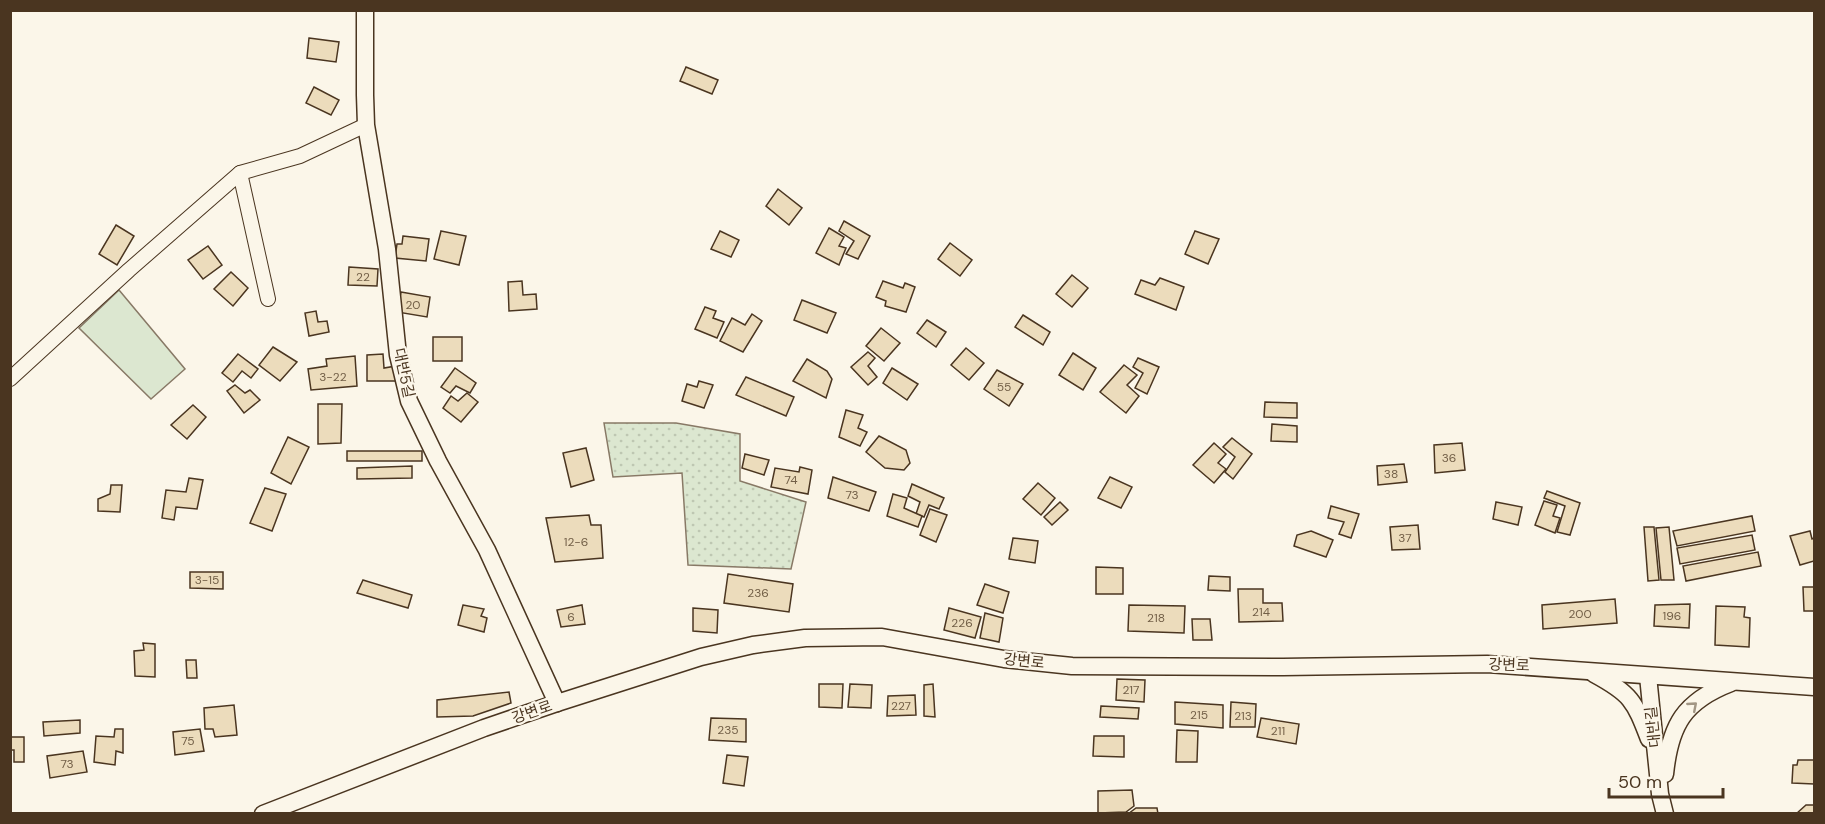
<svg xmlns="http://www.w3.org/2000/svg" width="1825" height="824" viewBox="0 0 1825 824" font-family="'DM Sans','Noto Sans KR',sans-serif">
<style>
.grass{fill:url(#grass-dots);stroke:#887966;stroke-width:1.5}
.green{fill:#dce7d0;stroke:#887966;stroke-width:1.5}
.building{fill:#ecdcbc;stroke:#4a3520;stroke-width:1.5}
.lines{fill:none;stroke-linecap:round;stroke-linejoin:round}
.minor-casing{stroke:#4a3520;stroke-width:16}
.tertiary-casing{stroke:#4a3520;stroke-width:19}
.minor{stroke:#fbf6e9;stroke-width:14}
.tertiary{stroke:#fbf6e9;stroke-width:16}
.oneway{stroke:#a29684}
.labels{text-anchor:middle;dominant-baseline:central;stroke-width:4.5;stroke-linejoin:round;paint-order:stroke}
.number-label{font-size:12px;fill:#725f47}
.street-label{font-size:15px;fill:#4a3520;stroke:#fbf6e9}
</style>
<defs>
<pattern id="grass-dots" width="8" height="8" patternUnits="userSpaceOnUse" patternTransform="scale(1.5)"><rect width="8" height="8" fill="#dce7d0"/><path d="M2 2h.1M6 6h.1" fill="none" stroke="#bec7b2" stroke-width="1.8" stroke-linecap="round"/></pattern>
</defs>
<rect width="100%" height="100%" fill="#fbf6e9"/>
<path class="grass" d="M 604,423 L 676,423 L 740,434 L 740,481 L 806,502 L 791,569 L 688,565 L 682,473 L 613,477 Z"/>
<path class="green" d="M 119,290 L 185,369 L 151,399 L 79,328 Z"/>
<g class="building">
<path d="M 309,38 L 339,42 L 336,62 L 307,58 Z"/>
<path d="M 686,67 L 718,80 L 712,94 L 680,81 Z"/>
<path d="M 314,87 L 339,100 L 331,115 L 306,103 Z"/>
<path d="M 778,189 L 802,208 L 789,225 L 766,206 Z"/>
<path d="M 844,221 L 870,236 L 858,259 L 846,254 L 854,241 L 839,231 Z"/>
<path d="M 116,225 L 134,236 L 117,265 L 99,254 Z"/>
<path d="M 829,228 L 844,237 L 839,246 L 846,248 L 839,265 L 816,253 Z"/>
<path d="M 441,231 L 466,236 L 459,265 L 434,259 Z"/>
<path d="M 720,231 L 739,240 L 731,257 L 711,249 Z"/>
<path d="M 1195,231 L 1219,239 L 1208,264 L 1185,254 Z"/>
<path d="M 403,236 L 429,239 L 426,261 L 395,258 L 397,244 L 402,244 Z"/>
<path d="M 950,243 L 972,260 L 960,276 L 938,259 Z"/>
<path d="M 208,246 L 222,265 L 203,279 L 188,260 Z"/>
<path d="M 349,267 L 378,269 L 377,286 L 348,285 Z"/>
<path d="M 231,272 L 248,288 L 233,306 L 214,289 Z"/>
<path d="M 1072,275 L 1088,288 L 1072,307 L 1056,294 Z"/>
<path d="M 1160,278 L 1184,287 L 1176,310 L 1135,294 L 1141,280 L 1155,285 Z"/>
<path d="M 522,281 L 523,295 L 536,294 L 537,309 L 509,311 L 508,282 Z"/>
<path d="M 883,281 L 903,288 L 905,283 L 915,287 L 906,312 L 885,306 L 886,301 L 876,297 Z"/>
<path d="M 401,292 L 430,297 L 427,317 L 397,312 Z"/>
<path d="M 802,300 L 836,313 L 827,333 L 794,320 Z"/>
<path d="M 705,307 L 716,311 L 713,318 L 724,322 L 717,338 L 695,329 Z"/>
<path d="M 316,311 L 318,322 L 327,321 L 329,332 L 309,336 L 305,313 Z"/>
<path d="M 752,314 L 762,321 L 743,352 L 720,341 L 732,318 L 745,325 Z"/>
<path d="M 1023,315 L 1050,332 L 1043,345 L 1015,327 Z"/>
<path d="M 927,320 L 946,332 L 936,347 L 917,333 Z"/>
<path d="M 881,328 L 900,343 L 884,361 L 866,346 Z"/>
<rect x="433" y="337" width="29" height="24"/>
<path d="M 273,347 L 297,362 L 280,381 L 259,365 Z"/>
<path d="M 966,348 L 984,363 L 969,380 L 951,365 Z"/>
<path d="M 868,352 L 875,358 L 868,366 L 877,377 L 868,385 L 851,367 Z"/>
<path d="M 1073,353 L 1096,368 L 1083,390 L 1059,375 Z"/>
<path d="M 238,354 L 258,369 L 251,378 L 242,371 L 233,382 L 222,373 Z"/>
<path d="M 383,354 L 384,368 L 396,366 L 396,381 L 367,381 L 367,355 Z"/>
<path d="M 355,356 L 357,386 L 311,390 L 308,369 L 327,366 L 326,359 Z"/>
<path d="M 1138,358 L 1159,367 L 1147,394 L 1135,388 L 1143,373 L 1133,367 Z"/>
<path d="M 807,359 L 827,371 L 832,379 L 826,398 L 793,381 Z"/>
<path d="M 1124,365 L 1137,375 L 1127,385 L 1139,396 L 1126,413 L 1100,392 Z"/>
<path d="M 455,368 L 476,383 L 470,393 L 456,386 L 450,393 L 441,387 Z"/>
<path d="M 892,368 L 918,384 L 907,400 L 883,383 Z"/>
<path d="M 997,370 L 1023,384 L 1009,406 L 984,389 Z"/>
<path d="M 746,377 L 794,397 L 786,416 L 736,395 Z"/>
<path d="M 699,381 L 713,385 L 704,408 L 682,401 L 687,384 L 697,387 Z"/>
<path d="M 235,385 L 245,393 L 250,390 L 260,400 L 244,413 L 227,391 Z"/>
<path d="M 467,393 L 478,402 L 461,422 L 443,408 L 451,396 L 458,401 Z"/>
<path d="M 1265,402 L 1297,403 L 1297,418 L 1264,417 Z"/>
<path d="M 318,404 L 342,404 L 341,443 L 318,444 Z"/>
<path d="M 193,405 L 206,417 L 187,439 L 171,425 Z"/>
<path d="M 846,410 L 863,415 L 858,428 L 867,432 L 860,446 L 839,437 Z"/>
<path d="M 1272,424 L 1297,426 L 1297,442 L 1271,441 Z"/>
<path d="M 879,436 L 906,450 L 910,463 L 904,470 L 885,468 L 866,452 Z"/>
<path d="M 288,437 L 309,447 L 291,484 L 271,473 Z"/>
<path d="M 1232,438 L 1252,454 L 1233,479 L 1225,472 L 1235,457 L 1223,447 Z"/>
<path d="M 1214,443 L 1226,454 L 1218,463 L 1226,469 L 1214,483 L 1193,465 Z"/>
<path d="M 1462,443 L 1465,470 L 1435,473 L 1434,445 Z"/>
<path d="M 586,448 L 594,480 L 571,487 L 563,453 Z"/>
<rect x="347" y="451" width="75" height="10"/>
<path d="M 745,454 L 769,460 L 764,475 L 742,468 Z"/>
<path d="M 1404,464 L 1407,482 L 1378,485 L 1377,466 Z"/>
<path d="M 412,466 L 412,478 L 357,479 L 357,468 Z"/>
<path d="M 800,467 L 812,470 L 808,494 L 771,487 L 775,468 L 799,472 Z"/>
<path d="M 833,477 L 876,492 L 869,511 L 828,498 Z"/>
<path d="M 1110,477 L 1132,487 L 1121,508 L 1098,498 Z"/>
<path d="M 189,478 L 203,480 L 197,509 L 176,507 L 174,520 L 162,518 L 166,490 L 186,492 Z"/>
<path d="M 1038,483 L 1055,498 L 1041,515 L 1023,499 Z"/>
<path d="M 912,484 L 944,498 L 939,509 L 929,505 L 924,517 L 916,514 L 920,502 L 908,496 Z"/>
<path d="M 111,485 L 122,485 L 120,512 L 98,511 L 98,499 L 110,494 Z"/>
<path d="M 265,488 L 286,494 L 272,531 L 250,523 Z"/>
<path d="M 1547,491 L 1580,503 L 1570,535 L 1557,532 L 1565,506 L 1544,498 Z"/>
<path d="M 893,494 L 907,498 L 904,508 L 922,516 L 918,527 L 887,516 Z"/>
<path d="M 1544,501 L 1557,505 L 1553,516 L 1560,518 L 1555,533 L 1535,525 Z"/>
<path d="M 1060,502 L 1068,510 L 1052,525 L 1044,517 Z"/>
<path d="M 1496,502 L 1522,507 L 1518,525 L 1493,519 Z"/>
<path d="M 1331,506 L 1359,514 L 1351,538 L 1339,534 L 1344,522 L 1328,518 Z"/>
<path d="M 930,509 L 947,515 L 936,542 L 920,535 Z"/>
<path d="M 589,515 L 591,525 L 601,525 L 603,558 L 555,562 L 546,518 Z"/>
<path d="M 1752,516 L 1755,531 L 1677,546 L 1673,531 Z"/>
<path d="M 1418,525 L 1420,549 L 1392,550 L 1390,527 Z"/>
<path d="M 1644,527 L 1654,527 L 1659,580 L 1648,581 Z"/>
<path d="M 1669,527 L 1674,580 L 1661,580 L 1656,528 Z"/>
<path d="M 1311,531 L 1333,540 L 1326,557 L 1294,546 L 1297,535 Z"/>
<path d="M 1810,531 L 1812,539 L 1814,538 L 1814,561 L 1800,565 L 1790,536 Z"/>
<path d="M 1752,535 L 1755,550 L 1680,564 L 1677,548 Z"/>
<path d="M 1013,538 L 1038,541 L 1035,563 L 1009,559 Z"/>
<path d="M 1758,552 L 1761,566 L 1686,581 L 1683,566 Z"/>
<path d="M 1096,567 L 1123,568 L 1123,594 L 1096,594 Z"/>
<path d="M 190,572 L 223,572 L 223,589 L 190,588 Z"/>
<path d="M 728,574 L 793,584 L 789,612 L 724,603 Z"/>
<path d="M 1209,576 L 1230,577 L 1230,591 L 1208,590 Z"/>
<path d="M 363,580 L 412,595 L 408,608 L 357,593 Z"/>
<path d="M 985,584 L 1009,592 L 1003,613 L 977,605 Z"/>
<path d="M 1803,587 L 1814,587 L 1814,611 L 1804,611 Z"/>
<path d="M 1238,589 L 1263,589 L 1263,603 L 1282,603 L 1283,621 L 1239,622 Z"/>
<path d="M 1615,599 L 1617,623 L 1543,629 L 1542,605 Z"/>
<path d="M 1690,604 L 1689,628 L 1654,626 L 1655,605 Z"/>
<path d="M 463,605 L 484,609 L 481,616 L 487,618 L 484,632 L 458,625 Z"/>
<path d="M 582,605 L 585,624 L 561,627 L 557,610 Z"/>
<path d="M 1129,605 L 1185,606 L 1184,633 L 1128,631 Z"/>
<path d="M 1716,606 L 1745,607 L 1744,617 L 1750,618 L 1749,647 L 1715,645 Z"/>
<path d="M 693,608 L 718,610 L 717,633 L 693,631 Z"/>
<path d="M 949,608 L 981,617 L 975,638 L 944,630 Z"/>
<path d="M 985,613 L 1003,618 L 999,642 L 980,638 Z"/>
<path d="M 1192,619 L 1210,619 L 1212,640 L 1193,640 Z"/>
<path d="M 143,643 L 155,644 L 155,677 L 135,676 L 134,651 L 144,650 Z"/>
<path d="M 186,660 L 196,660 L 197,678 L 187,678 Z"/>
<path d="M 1117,679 L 1145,680 L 1144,702 L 1116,700 Z"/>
<path d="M 819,684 L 843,684 L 842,708 L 819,707 Z"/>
<path d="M 850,684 L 872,685 L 871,708 L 848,707 Z"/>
<path d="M 933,684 L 935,717 L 924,716 L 924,685 Z"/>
<path d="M 509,692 L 511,703 L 473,716 L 437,717 L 437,700 Z"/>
<path d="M 915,695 L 916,715 L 887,716 L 888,696 Z"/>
<path d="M 1175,702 L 1223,705 L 1223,728 L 1175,724 Z"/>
<path d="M 1231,702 L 1256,704 L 1255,727 L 1230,727 Z"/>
<path d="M 234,705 L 237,735 L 215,737 L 213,729 L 205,729 L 204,708 Z"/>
<path d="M 1101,706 L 1139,708 L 1138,719 L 1100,717 Z"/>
<path d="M 711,718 L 746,719 L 746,742 L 709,740 Z"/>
<path d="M 1261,718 L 1299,724 L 1296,744 L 1257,737 Z"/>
<path d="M 80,720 L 80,733 L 44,736 L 43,722 Z"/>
<path d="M 115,729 L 123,729 L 123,753 L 116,751 L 115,765 L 94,762 L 96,736 L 114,737 Z"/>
<path d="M 200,729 L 204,751 L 175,755 L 173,732 Z"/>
<path d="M 1177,730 L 1198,731 L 1197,762 L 1176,762 Z"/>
<path d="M 1094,736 L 1124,736 L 1124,757 L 1093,756 Z"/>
<path d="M 10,737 L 24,737 L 24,762 L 14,762 L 14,750 L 10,750 Z"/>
<path d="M 83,751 L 87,772 L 50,778 L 47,756 Z"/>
<path d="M 727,755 L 748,757 L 744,786 L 723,783 Z"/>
<path d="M 1798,760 L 1814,760 L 1814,784 L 1792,783 L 1793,765 L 1797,765 Z"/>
<path d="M 1132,790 L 1134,806 L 1126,812 L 1098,813 L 1098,791 Z"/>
<path d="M 1806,805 L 1814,805 L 1814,814 L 1796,814 Z"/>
<path d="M 1136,808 L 1157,808 L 1158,814 L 1128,814 Z"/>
</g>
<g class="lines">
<g class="minor-casing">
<g id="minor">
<path d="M 240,173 L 300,156 L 366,125"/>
<path d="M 10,379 L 129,270 L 240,173 L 268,299"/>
</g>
</g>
<g class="tertiary-casing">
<g id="tertiary">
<path d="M 365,10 L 365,95 L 366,125 L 387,249 L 398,355 L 409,401 L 438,461 L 487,550 L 557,703"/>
<path d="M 1594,674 C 1631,694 1634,700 1649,739"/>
<path d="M 1648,676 L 1660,794 L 1665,814"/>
<path d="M 1665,774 C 1670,725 1684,701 1731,683"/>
<path d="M 263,814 L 484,728 L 557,703 L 701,657 L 753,645 L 805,638 L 882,637 L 1004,659 L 1072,666 L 1283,667 L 1487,664 L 1814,687"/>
</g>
</g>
<use href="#minor" class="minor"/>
<use href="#tertiary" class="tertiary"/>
</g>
<defs><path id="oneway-chevron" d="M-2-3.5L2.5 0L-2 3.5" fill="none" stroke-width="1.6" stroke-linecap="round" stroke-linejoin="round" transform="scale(1.5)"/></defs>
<use class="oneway" href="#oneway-chevron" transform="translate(1693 706) rotate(-41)"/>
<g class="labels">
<g class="number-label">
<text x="363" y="277">22</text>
<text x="413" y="305">20</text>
<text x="333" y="377">3-22</text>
<text x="1004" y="387">55</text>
<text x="1449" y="458">36</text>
<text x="1391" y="474">38</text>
<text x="791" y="480">74</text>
<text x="852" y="495">73</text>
<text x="1405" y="538">37</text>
<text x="576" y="542">12-6</text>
<text x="207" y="580">3-15</text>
<text x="758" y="593">236</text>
<text x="1261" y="612">214</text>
<text x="1580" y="614">200</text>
<text x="1672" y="616">196</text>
<text x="571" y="617">6</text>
<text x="1156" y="618">218</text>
<text x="962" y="623">226</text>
<text x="1131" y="690">217</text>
<text x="901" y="706">227</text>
<text x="1199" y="715">215</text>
<text x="1243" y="716">213</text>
<text x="728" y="730">235</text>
<text x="1278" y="731">211</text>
<text x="188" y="741">75</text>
<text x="67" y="764">73</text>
</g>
<g class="street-label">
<text transform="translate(404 373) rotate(78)">대반5길</text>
<text transform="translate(1024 661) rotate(6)">강변로</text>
<text transform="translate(1509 665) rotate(2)">강변로</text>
<text transform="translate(532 712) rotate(-19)">강변로</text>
<text transform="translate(1653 727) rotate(-96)">대반길</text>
</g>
</g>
<rect width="1825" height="824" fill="none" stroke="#4a3520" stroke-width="24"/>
<path d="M1609 788v9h114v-9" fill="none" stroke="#4a3520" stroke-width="3"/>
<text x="1618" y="788" font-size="18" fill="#4a3520" stroke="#fbf6e9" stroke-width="4.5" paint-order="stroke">50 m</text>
</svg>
